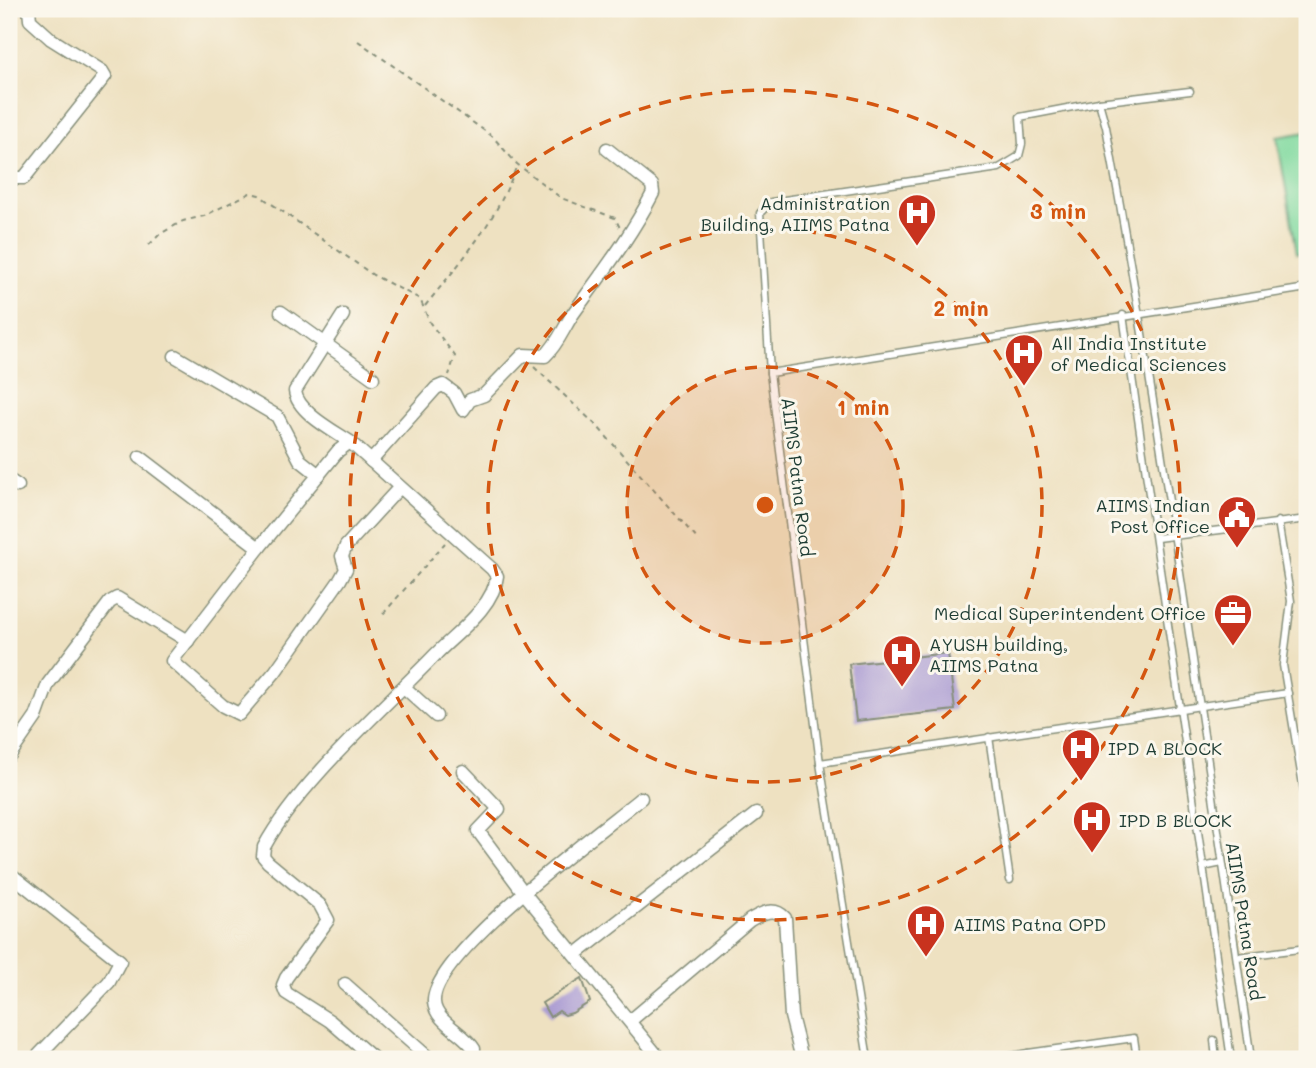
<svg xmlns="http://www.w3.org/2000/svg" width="1316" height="1068" viewBox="0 0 1316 1068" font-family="Mali,sans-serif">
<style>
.green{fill:#7fd99e;stroke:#4f8b69;stroke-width:2}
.building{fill:#ac9dd3}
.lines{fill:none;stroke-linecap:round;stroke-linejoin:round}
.service-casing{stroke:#868f7a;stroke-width:9}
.minor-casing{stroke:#868f7a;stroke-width:15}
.path{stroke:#868f7a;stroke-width:2;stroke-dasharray:5 5;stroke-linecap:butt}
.service{stroke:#fff;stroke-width:6}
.minor{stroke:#fff;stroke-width:12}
.ring{fill:none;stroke:#d45610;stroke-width:3.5;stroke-dasharray:12 9}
.labels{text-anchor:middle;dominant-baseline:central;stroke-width:6;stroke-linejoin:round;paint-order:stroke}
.poi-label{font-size:18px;fill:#1f3d34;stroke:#fbf7ec;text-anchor:start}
.street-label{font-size:18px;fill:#1f3d34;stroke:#fbf7ec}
.centre{fill:#d45610;stroke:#fbf7ec;stroke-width:3.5}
.ring-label{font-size:21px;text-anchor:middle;font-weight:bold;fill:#d45610;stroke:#fbf7ec;stroke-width:6;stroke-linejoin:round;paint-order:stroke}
</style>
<rect width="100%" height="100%" fill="#fbf7ec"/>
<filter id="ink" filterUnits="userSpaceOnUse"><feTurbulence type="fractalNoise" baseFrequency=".0143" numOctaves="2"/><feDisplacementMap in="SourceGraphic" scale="14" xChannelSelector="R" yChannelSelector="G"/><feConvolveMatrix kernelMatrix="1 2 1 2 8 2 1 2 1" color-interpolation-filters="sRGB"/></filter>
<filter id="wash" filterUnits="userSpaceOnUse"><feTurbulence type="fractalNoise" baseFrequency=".00686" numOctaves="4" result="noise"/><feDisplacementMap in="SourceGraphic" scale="28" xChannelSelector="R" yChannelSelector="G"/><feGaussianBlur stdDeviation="1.57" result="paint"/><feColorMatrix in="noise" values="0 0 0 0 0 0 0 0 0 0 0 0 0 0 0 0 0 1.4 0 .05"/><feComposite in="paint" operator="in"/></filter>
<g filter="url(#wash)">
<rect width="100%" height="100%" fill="#eee1c1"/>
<path class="green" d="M 1307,132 L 1307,252 L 1297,253 L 1277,137 Z"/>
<g id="blocks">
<g class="building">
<path d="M 948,653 L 955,710 L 856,721 L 849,664 Z"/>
<path d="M 582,978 L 590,1002 L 572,1013 L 565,1015 L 559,1011 L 550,1017 L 542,1003 Z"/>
</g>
</g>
</g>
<g filter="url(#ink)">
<use href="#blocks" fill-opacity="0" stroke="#868f7a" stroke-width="2"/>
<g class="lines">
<g class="service-casing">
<g id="service">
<path d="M 1099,102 L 1190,91"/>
<path d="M 1123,315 L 1231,1059"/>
<path d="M 770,373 L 760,213 L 771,202 L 999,168 L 1019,156 L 1022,144 L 1020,117 L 1099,102 L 1106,127 C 1163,437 1206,748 1251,1059"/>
<path d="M 1278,521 L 1291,601 L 1283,665 L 1307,809"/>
<path d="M 1157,538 L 1307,519"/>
<path d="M 1288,693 L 820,763 L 770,373 L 1307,288"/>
<path d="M 989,737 L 1010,880"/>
<path d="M 820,763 L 868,1059"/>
<path d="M 1203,867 L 1222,863"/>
<path d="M 1237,957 L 1307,948"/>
<path d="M 1214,1040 L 1216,1059"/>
<path d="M 1028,1053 L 1134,1038 L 1137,1059"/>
<path d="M 995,1059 L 1028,1053 L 1029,1059"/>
</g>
</g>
<g class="minor-casing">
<g id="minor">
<path d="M 9,178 L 24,178 L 105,76 L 102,71 L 51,39 L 30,20 L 29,9"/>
<path d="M 281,312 L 373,378"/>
<path d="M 343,315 L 295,391 C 297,412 334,431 350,442"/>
<path d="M 175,356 L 277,416 L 300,460 L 319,475"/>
<path d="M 140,457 L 259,548"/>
<path d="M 371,461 L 436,388 L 443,385 L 454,393 L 463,410 L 470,400 L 484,395 L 523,355 L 545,356 C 559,343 564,326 575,311 C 603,272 631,236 653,193 L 652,185 L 607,149"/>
<path d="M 9,480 L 18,486"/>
<path d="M 405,688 L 436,716"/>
<path d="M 9,756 L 36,717 L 48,684 L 110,602 L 117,598 L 188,641"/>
<path d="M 463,771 L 499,809 L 478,831 L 524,893 L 660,1059"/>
<path d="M 9,873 L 120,961 L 109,982 L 35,1059"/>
<path d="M 575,955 L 756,814"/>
<path d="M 345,984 L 430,1059"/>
<path d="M 630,1021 L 750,920 C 762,913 774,906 785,918 L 791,1016 L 802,1059"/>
<path d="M 374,1059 L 330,1021 L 286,993 L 283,985 L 286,978 L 328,920 L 320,905 L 268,862 L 263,856 L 264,847 C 298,783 384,708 435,655 C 455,634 494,607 497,576 L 492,569 L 350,442 L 338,451 L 259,548 L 172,661 L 223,706 L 239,714 L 275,672 L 340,580 L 346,569 L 342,556 L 346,546 L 400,487"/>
<path d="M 471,1059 L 474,1049 C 465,1033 435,1022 434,1002 C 431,955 602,830 641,798"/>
</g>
</g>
<g class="path">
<path d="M 358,41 L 492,136 L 517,164 L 561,198 L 615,218 L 620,228"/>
<path d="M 149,245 L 160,234 L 183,221 L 204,216 L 250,193 L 259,195 L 373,275 L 420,299 L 430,323 L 455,356 L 449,375"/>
<path d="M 425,306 C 463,259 496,222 517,165"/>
<path d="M 534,367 L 597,426 L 699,541"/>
<path d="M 383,614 L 445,543"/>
</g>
<use href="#service" class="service"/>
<use href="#minor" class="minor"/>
</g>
</g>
<circle cx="765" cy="505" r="138" fill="#d45610" fill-opacity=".12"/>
<g class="ring">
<circle cx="765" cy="505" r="138"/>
<circle cx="765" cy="505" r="277"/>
<circle cx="765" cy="505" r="415"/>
</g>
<defs>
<g id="hospital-pin" transform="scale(2.0125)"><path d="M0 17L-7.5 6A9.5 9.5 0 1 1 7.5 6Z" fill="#c8321e" stroke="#fbf7ec"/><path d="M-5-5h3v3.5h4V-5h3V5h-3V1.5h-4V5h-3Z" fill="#fff"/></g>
<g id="civic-pin" transform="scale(2.0125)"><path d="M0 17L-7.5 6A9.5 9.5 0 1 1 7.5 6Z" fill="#c8321e" stroke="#fbf7ec"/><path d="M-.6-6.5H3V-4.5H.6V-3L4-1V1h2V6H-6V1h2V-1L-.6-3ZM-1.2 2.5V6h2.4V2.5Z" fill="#fff"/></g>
<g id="office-pin" transform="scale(2.0125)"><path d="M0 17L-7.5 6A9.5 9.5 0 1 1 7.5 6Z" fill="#c8321e" stroke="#fbf7ec"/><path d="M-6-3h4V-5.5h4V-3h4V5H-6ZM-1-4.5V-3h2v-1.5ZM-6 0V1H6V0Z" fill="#fff"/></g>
</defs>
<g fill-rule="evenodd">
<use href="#hospital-pin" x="917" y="213"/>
<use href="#hospital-pin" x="1024" y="353"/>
<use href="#civic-pin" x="1237" y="515"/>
<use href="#office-pin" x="1233" y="613"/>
<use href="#hospital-pin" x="902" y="654"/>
<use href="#hospital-pin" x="1081" y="748"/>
<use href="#hospital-pin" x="1092" y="820"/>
<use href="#hospital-pin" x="926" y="924"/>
</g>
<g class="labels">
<g class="poi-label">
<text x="890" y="203" text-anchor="end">Administration<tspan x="890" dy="21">Building, AIIMS Patna</tspan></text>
<text x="1051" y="343">All India Institute<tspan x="1051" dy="21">of Medical Sciences</tspan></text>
<text x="1210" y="505" text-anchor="end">AIIMS Indian<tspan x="1210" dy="21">Post Office</tspan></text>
<text x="1206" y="613" text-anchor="end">Medical Superintendent Office</text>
<text x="929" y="644">AYUSH building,<tspan x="929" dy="21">AIIMS Patna</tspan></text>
<text x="1108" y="748">IPD A BLOCK</text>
<text x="1119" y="820">IPD B BLOCK</text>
<text x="953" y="924">AIIMS Patna OPD</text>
</g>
<g class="street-label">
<text transform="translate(798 477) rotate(83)">AIIMS Patna Road</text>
<text transform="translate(1245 921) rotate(81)">AIIMS Patna Road</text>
</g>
</g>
<circle cx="765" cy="505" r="10" class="centre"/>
<g class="ring-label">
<text x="1058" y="219">3 min</text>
<text x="961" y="316">2 min</text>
<text x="863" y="415">1 min</text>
</g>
<rect width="1316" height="1068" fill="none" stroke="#fbf7ec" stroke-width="35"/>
</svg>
